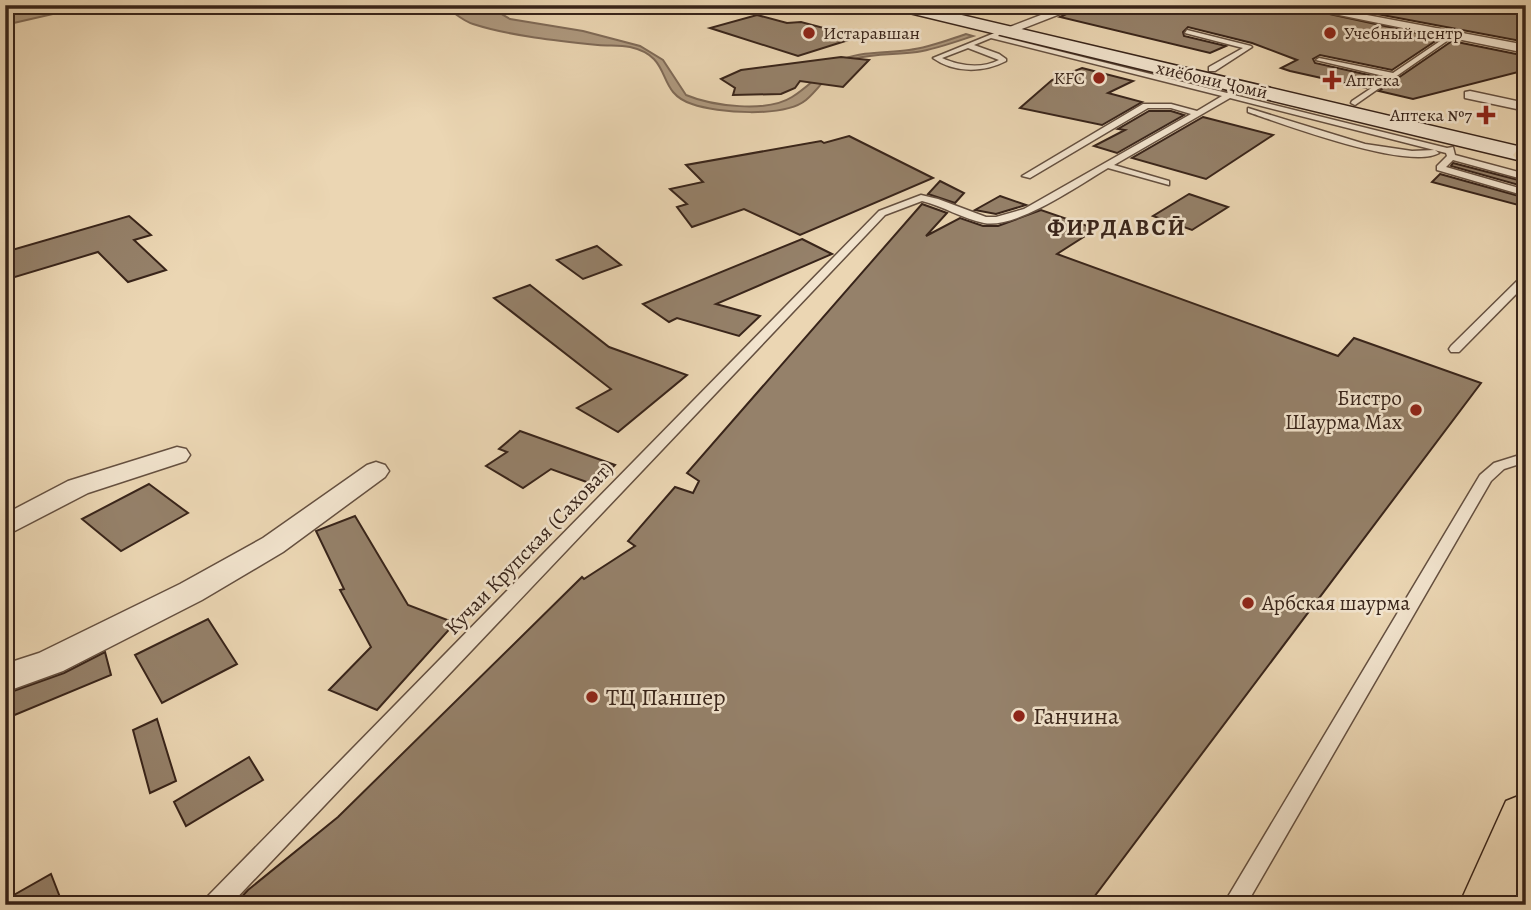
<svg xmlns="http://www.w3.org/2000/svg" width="1531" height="910" viewBox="0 0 1531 910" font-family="Alegreya,serif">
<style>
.water{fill:#ae997f;stroke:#7f6a57;stroke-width:2}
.building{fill:#95816a;stroke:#38241a;stroke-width:2}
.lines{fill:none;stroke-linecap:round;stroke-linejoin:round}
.service-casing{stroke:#655040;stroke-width:3}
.minor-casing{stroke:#655040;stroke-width:3}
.secondary-casing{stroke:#38241a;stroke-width:3}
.trunk-casing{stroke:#38241a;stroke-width:3}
.service{fill:#f2e4ce;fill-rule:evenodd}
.minor{fill:#f2e4ce;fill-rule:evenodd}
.secondary{fill:#f2e4ce;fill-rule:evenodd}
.trunk{fill:#ebd6b3;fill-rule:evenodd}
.poi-dot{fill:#8f2418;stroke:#f2e4ce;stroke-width:2.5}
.labels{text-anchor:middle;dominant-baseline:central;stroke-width:5;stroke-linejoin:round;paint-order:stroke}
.far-poi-label{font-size:18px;fill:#38241a;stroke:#f2e4ce;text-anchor:start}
.far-street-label{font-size:18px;fill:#38241a;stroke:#f2e4ce}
.poi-label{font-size:21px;fill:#38241a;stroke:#f2e4ce;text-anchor:end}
.street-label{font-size:21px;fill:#38241a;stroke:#f2e4ce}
.far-district-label{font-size:23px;font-weight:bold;letter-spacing:2px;fill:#38241a;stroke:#f2e4ce}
.near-poi-label{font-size:24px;fill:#38241a;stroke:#f2e4ce;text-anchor:start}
</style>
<rect width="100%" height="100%" fill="#ebd6b3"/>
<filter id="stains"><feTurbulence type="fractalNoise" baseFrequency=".00286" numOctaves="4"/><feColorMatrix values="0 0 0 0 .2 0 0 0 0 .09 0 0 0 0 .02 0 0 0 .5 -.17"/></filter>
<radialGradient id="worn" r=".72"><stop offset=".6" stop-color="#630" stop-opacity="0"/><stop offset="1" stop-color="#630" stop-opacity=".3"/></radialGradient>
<g class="water">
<path d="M 33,5 L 92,5 L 5,25 L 5,11 Z"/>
<path d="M 441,5 L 486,5 L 510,19 L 583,31 L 640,46 L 663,60 L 686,95 C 712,106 767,113 792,97 C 810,86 824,68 844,59 C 864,51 888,53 909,50 C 928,48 948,40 966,34 L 973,36 C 955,42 936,49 917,52 C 896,55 874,53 854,59 C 830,66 823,86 806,100 C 784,118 717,113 692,104 C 654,92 675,57 630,47 C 620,45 609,46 598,45 C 559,41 510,36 473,24 C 462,21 452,10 441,5 Z"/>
</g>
<g class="building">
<path d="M 1085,5 L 1288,5 L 1440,38 L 1392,70 L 1320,55 L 1313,59 L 1315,63 L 1382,78 L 1366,88 L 1290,71 L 1281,68 L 1297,60 L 1252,43 L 1188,27 L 1183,32 L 1184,36 L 1226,46 L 1210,53 L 1060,17 Z"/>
<path d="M 1329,5 L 1466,5 L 1526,15 L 1526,42 Z"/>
<path d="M 757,15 L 787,23 L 801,22 L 858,37 L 798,56 L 710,28 Z"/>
<path d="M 1452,41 L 1526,56 L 1526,70 L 1413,99 L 1379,91 Z"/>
<path d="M 841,57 L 869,60 L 843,87 L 800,81 L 795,88 L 781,94 L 733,95 L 735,88 L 721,79 L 741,70 Z"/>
<path d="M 1082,68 L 1133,81 L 1108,93 L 1142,102 L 1102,125 L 1020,108 L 1052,80 Z"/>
<path d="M 1149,111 L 1171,111 L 1184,115 L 1117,153 L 1094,146 L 1125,130 L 1118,129 Z"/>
<path d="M 1203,117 L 1273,135 L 1206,179 L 1132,158 Z"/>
<path d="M 849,136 L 933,178 L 800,235 L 744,209 L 692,227 L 677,207 L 687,204 L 670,189 L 703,182 L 686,165 L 821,141 L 824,143 Z"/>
<path d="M 1453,163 L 1526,182 L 1526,187 L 1451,166 Z"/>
<path d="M 1440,174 L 1526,198 L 1526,207 L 1432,182 Z"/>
<path d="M 940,181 L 964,193 L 955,203 L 928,194 Z"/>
<path d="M 1189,194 L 1228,207 L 1192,230 L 1153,216 Z"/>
<path d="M 1000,196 L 1026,205 L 996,214 L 975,210 Z"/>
<path d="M 922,204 L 947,213 L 926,236 L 960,218 L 983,226 L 998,226 L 1041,210 L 1096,229 L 1057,254 L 1338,356 L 1354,338 L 1481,383 L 1088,905 L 234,905 L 248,890 L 338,817 L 582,577 L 584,579 L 635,546 L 628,541 L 675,487 L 693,493 L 699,481 L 687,473 Z"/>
<path d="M 129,216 L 151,235 L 134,240 L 166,270 L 128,282 L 98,252 L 5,280 L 5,252 Z"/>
<path d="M 802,239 L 832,254 L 716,304 L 760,316 L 739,336 L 677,318 L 669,322 L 643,304 Z"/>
<path d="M 597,246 L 621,265 L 583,279 L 557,260 Z"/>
<path d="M 530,285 L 609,347 L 687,375 L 618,432 L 577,408 L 611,389 L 494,298 Z"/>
<path d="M 520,431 L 615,465 L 595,485 L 551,469 L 523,488 L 486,466 L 507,452 L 499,449 Z"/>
<path d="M 149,484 L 188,513 L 121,551 L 82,519 Z"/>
<path d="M 355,516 L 408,605 L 455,623 L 377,710 L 329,690 L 371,647 L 340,590 L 344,589 L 316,531 Z"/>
<path d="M 208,619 L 237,664 L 162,703 L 135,655 Z"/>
<path d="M 105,652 L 111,675 L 5,719 L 5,694 L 64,673 Z"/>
<path d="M 157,719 L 176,781 L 150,793 L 133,730 Z"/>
<path d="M 249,757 L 263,780 L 186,826 L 174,802 Z"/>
<path d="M 51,874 L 63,905 L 5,905 L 5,900 Z"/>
</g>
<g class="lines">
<g class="service-casing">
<g id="service">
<path d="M 1187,30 L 1251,46 L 1252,47 L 1215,71 L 1209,71 L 1209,67 L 1243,48 L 1185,33 Z"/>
<path d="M 997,32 L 1000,34 L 998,36 L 1227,93 L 1236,84 L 1242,84 L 1242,88 L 1234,95 L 1447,148 L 1453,147 L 1455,155 L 1526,174 L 1526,180 L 1453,160 L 1446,167 L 1526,190 L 1526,196 L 1437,170 L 1437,166 L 1447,156 L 1446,153 L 1230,98 L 1114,165 L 1169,181 L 1169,185 L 1108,168 C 1079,185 1017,229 984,223 C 963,219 943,206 922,201 L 885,215 L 230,905 L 204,905 L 207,897 L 879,211 L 921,195 L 938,199 L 986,217 L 996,217 L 1024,209 L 1191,114 L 1171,108 L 1148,108 L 1030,178 L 1022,176 L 1143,104 L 1171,104 L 1197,111 L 1222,96 L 991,38 L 974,45 L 999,54 L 1006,59 L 1006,61 C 983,73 954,73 933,58 ZM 968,48 L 999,60 C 981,69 960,66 942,58 Z"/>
<path d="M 1452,33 L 1454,36 L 1355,105 L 1351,103 L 1352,101 L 1388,77 L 1316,60 L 1319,58 L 1393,73 Z"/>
<path d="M 1248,108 L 1365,144 L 1412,151 L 1435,150 L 1439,153 C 1409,171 1283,124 1248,112 Z"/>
<path d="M 1526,275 L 1526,284 L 1459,352 L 1451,352 L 1449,349 L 1451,346 L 1522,276 Z"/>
<path d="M 1526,453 L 1526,462 L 1504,469 L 1491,481 L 1246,905 L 1223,905 L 1480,475 L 1494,463 Z"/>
</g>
</g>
<g class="minor-casing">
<g id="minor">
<path d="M 1067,5 L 1083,5 L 1009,34 L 999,31 Z"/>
<path d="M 1290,5 L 1314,5 L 1526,45 L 1526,53 Z"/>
<path d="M 1504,5 L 1526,6 L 1526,12 L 1505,7 Z"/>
<path d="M 1470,91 L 1526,103 L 1526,111 L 1465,98 L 1465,92 Z"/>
<path d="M 177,447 L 186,449 L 190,455 L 186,461 L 88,493 L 5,536 L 5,514 L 68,481 Z"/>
<path d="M 376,462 L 385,465 L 389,471 L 385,477 L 283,552 L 202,600 L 63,671 L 5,692 L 5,664 L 39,653 L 180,584 L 263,538 L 367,465 Z"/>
</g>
</g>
<g class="secondary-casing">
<path id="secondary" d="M 889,5 L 919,5 L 1526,148 L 1526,162 L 897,10 Z"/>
</g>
<g class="trunk-casing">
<g id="trunk">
<path d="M 1526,148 L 1526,162 L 1517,160 L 1513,155 L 1517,150 Z"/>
<path d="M 1526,793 L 1526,889 L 1519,905 L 1459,905 L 1506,801 Z"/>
</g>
</g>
<use href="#service" class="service"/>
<use href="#minor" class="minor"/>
<use href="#secondary" class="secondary"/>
<use href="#trunk" class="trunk"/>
</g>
<g class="poi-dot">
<circle cx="809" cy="33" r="7"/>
<circle cx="1330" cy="33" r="7"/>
<circle cx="1099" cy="78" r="7"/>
<path d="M1328.5 69.5h7v7h7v7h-7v7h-7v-7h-7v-7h7z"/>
<path d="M1482.5 104.5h7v7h7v7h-7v7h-7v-7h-7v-7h7z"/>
<circle cx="1416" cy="410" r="7"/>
<circle cx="1248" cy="603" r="7"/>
<circle cx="592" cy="697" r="7"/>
<circle cx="1019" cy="716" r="7"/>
</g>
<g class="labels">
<g class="far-poi-label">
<text x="823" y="33">Истаравшан</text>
<text x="1344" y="33">Учебный центр</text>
<text x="1085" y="78" text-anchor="end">KFC</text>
<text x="1346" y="80">Аптека</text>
<text x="1472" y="115" text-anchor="end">Аптека №7</text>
</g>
<g class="far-street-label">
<text transform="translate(1212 80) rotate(13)">хиёбони Ҷомӣ</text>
</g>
<g class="poi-label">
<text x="1402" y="398">Бистро<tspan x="1402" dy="24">Шаурма Мax</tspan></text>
<text x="1262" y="603" text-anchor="start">Арбская шаурма</text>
</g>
<g class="street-label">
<text transform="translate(529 548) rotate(-46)">Кучаи Крупская (Саховат)</text>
</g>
<g class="far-district-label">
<text x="1117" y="227">ФИРДАВСӢ</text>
</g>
<g class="near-poi-label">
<text x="606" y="697">ТЦ Паншер</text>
<text x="1033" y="716">Ганчина</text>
</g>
</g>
<rect width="1531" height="910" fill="none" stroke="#ebd6b3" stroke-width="28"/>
<rect x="7" y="7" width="1517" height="896" fill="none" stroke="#38241a" stroke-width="3.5"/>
<rect x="14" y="14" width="1503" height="882" fill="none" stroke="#38241a" stroke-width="2"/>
<rect width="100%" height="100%" filter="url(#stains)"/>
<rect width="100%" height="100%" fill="url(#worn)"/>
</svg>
